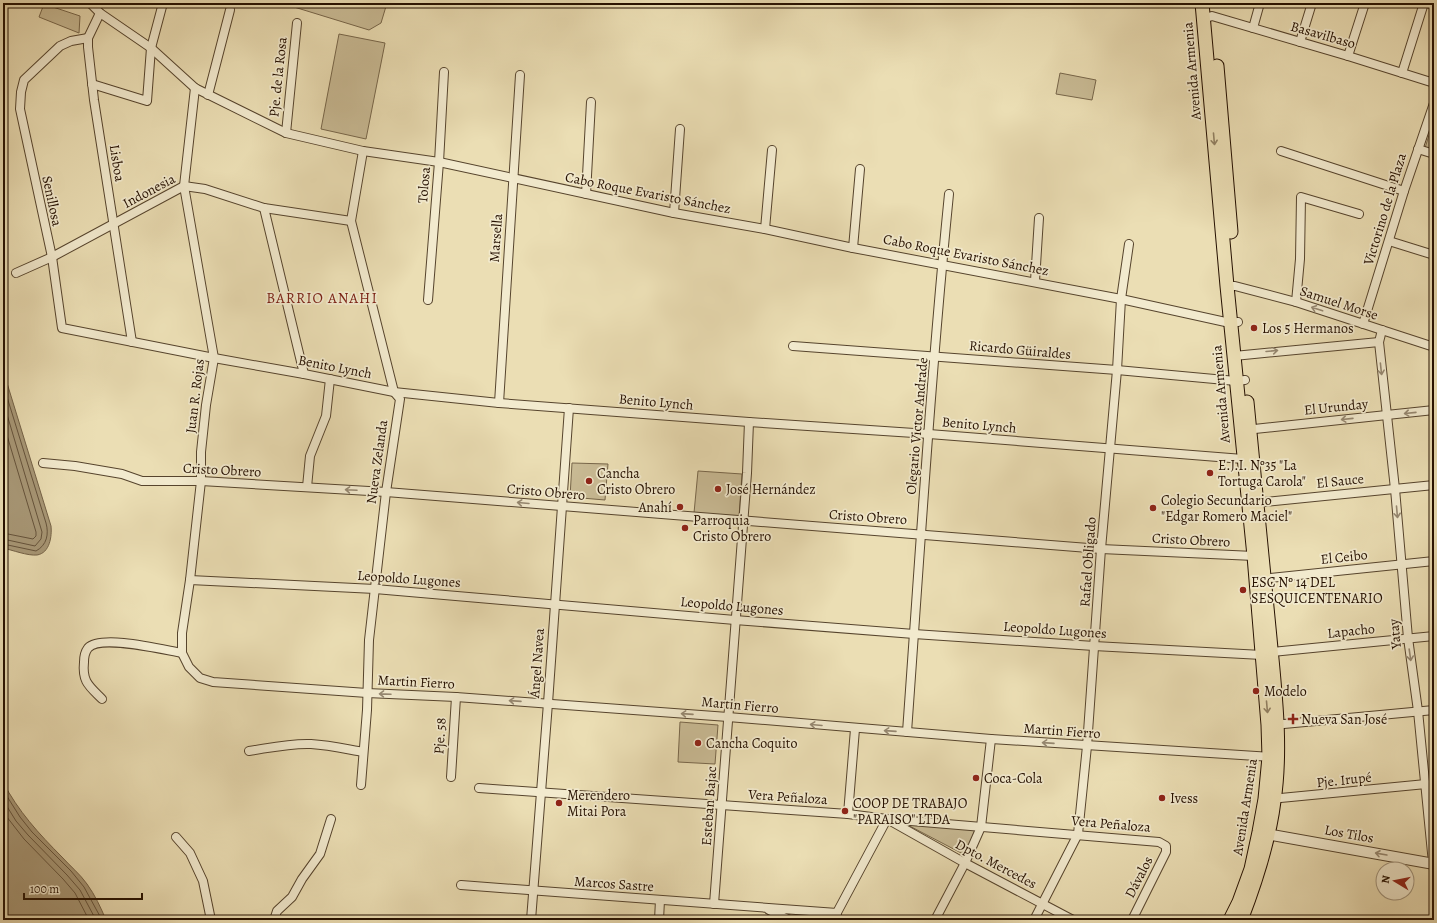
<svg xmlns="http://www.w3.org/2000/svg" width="1437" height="923" viewBox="0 0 1437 923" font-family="Alegreya,serif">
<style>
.green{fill:#c9bb95;stroke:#77664a}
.water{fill:#a89877;stroke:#746247}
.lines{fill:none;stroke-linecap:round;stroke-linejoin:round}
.shore{stroke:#66543c;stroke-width:1}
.minor-casing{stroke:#56442d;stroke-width:10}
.tertiary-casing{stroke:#56442d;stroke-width:12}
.primary-casing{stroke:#251000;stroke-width:15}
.minor{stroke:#f2eace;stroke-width:8}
.tertiary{stroke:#f2eace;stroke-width:10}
.primary{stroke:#ebdeb4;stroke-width:13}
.oneway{stroke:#928163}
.oneway2{stroke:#968871}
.poi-dot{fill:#8f2418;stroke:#f2eace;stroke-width:1.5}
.labels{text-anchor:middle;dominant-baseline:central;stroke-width:3.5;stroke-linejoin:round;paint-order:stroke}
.street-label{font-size:14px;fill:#251000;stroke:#f2eace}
.poi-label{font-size:14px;fill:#251000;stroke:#f2eace;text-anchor:start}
.neighbourhood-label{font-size:15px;letter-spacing:1px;fill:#7a1f14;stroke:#f2eace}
</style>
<rect width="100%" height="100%" fill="#ebdeb4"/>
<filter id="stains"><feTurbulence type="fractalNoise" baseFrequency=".005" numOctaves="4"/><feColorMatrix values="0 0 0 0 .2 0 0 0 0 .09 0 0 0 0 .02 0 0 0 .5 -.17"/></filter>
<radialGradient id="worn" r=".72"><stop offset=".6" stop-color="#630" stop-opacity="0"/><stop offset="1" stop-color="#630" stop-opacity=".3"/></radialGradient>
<g class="green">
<path d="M 281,3 L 387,3 L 381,23 L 369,30 Z"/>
<path d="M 44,4 L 80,16 L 79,33 L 39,17 Z"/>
<path d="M 339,34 L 385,43 L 366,139 L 321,129 Z"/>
<path d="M 1060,73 L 1096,80 L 1092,100 L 1056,94 Z"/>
<path d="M 1434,119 L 1434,152 L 1425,148 Z"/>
<path d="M 572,463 L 608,464 L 605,500 L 570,497 Z"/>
<path d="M 698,471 L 742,474 L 739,517 L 694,513 Z"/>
<path d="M 680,722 L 718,725 L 715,764 L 678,762 Z"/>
<path d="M 902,822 L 975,830 L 965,855 Z"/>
</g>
<g class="water">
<path d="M 3,370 L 51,526 C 52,536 50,553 37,555 C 28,556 12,550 3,548 Z"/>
<path d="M 3,782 C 18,811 39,834 62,857 C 70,866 80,874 87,884 C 95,895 101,908 106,920 L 3,920 Z"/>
</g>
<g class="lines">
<g class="shore">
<path d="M 3,384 L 46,523 C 49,534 47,545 36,551 L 3,544"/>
<path d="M 3,401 L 42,532 L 41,539 L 35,546 L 3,539"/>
<path d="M 3,422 L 36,532 L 36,536 L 33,539 L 3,533"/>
<path d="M 3,790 L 20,817 L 32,832 L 71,871 L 84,887 L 102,920"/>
<path d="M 3,800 L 16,821 L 28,835 L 67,875 L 80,890 L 96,920"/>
<path d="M 3,812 L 24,839 L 63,879 L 75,893 L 89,920"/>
</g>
<g class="minor-casing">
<g id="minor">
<path d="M 90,3 L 100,13 L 151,48 L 195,88 L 286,133 L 363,151 L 439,162 L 674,213 L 765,229 L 853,248 L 1121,299 L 1230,323 L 1238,322"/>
<path d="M 1428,3 L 1434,5"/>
<path d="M 100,13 L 88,38 L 88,47 L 94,100 L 132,342"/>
<path d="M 1203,19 L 1212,16 L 1348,56 L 1434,83"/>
<path d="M 1253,28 L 1260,3"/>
<path d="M 88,38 L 71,41 L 60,46 L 24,80 L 21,92 L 20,109 L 52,257 L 62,328 L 214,358 L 304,374 L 394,392 L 499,403 L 749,422 L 929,434 L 1243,459 L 1248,459"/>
<path d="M 1300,42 L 1312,3"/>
<path d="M 1348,56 L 1365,3"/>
<path d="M 1402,73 L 1424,3"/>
<path d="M 92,84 L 147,101 L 151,48 L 163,3"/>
<path d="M 195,88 L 184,186 L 214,358 L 206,405 L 201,452 L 201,481 L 190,580 L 182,633 L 182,653 L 189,667 L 200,678 L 213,682 L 367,693 L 456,697 L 728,717 L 991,739 L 1272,757"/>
<path d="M 208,95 L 230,10"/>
<path d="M 286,133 L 297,23"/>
<path d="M 1418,149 L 1434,154"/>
<path d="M 1281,151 L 1404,191"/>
<path d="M 586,194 L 591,102"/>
<path d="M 264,208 L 304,374"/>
<path d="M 674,213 L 680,129"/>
<path d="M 765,229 L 772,150"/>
<path d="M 1389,241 L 1434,255"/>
<path d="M 853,248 L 860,169"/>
<path d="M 16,273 L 52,257 L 184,186 L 205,189 L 264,208 L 351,221"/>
<path d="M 1035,281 L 1039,218"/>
<path d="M 1227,286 L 1235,286 L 1296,302 L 1434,347"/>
<path d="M 428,300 L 439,162 L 444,72"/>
<path d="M 1296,302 L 1300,259 L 1301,197 L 1359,214"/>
<path d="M 1363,324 L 1404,191 L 1434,103"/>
<path d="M 1382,330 L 1379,342 L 1395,489 L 1408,638 L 1418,711 L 1433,863"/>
<path d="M 793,346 L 1117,370 L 1236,381 L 1245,380"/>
<path d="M 1234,356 L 1379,342"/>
<path d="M 499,403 L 520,75"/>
<path d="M 1245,430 L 1434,410"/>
<path d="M 43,463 L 75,466 L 122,474 L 142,481 L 201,481 L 386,492 L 1101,549 L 1254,556 L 1258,555"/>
<path d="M 307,487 L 310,456 L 326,416 L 330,379"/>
<path d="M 1254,503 L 1434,485"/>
<path d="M 1260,579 L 1434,561"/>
<path d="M 190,580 L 375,589 L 735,620 L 914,634 L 1094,646 L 1262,655 L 1272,652 L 1434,636"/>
<path d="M 102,699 C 89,686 82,682 84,662 C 84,658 85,652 88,648 C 101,634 164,650 182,653"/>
<path d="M 1273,725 L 1434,710"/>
<path d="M 907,732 C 920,552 931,373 949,194"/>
<path d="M 249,751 C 269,748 290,743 311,744 C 329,745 346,749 363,752"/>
<path d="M 451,777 L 456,697"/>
<path d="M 361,785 L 367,710 L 369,640 L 386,492 L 400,399 L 394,392 L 351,221 L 363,151"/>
<path d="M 479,788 L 848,814 L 887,819 L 1159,842 L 1166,846 L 1166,852 L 1132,920"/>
<path d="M 1270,799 L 1426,784"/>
<path d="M 848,814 L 855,729"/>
<path d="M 176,837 L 190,853 L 203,881 L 211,920"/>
<path d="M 461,885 L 837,913"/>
<path d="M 714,904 L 747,473 L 749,422"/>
<path d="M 769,910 L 790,920"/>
<path d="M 274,920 L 277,911 L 292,897 L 302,879 L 320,854 L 331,819"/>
<path d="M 531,920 L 548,703 L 569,408"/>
<path d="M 659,920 L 660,900"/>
<path d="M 833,920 L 887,819 L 965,863 L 1073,920"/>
<path d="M 935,920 L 965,863 L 981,827 L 991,739"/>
<path d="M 1034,920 L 1078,834 L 1087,746 L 1101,549 L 1117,370 L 1121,299 L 1129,244"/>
</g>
</g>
<g class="tertiary-casing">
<path id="tertiary" d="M 1261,833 L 1434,864"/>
</g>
<g class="primary-casing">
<g id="primary">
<path d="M 1202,3 L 1227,286 L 1254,556 L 1268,725 L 1269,757 L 1265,799 L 1259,832 L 1251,869 L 1239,902 L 1230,920"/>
<path d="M 1217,66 L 1231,232"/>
<path d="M 1241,920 C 1256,881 1269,842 1274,801 C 1282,747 1275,692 1270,638 C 1263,559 1254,481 1247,402"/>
</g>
</g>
<use href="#minor" class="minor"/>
<use href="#tertiary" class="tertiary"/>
<use href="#primary" class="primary"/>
</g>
<defs><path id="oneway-shaft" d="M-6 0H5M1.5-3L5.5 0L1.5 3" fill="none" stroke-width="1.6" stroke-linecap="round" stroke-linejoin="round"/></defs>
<g class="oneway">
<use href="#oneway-shaft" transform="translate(1214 139) rotate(85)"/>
<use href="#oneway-shaft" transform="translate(1267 707) rotate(85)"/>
</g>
<g class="oneway2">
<use href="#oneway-shaft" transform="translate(1317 309) rotate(-162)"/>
<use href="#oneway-shaft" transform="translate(1272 351) rotate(-5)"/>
<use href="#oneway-shaft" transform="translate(1381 369) rotate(84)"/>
<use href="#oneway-shaft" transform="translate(1410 413) rotate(174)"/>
<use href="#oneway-shaft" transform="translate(1347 419) rotate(174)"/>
<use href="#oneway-shaft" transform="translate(351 490) rotate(-177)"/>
<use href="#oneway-shaft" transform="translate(523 503) rotate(-175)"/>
<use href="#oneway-shaft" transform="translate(1397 512) rotate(85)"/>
<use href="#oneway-shaft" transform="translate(1410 655) rotate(82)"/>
<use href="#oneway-shaft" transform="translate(385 694) rotate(-178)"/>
<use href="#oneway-shaft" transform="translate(515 701) rotate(-176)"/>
<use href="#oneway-shaft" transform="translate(687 714) rotate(-176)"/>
<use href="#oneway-shaft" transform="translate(816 725) rotate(-175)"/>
<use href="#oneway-shaft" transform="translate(890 731) rotate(-176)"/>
<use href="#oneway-shaft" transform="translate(1048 743) rotate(-176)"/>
<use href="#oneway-shaft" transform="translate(1381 854) rotate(-170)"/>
</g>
<g class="poi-dot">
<circle cx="1254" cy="328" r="4"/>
<circle cx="1210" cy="473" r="4"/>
<circle cx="589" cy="481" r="4"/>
<circle cx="718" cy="489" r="4"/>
<circle cx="680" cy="507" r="4"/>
<circle cx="1153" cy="508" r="4"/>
<circle cx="685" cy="528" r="4"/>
<circle cx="1243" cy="590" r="4"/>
<circle cx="1256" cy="691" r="4"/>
<path d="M1291 713h4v4h4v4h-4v4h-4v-4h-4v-4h4z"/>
<circle cx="698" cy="743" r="4"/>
<circle cx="976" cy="778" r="4"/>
<circle cx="1162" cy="798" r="4"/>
<circle cx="559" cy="803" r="4"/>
<circle cx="845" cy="811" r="4"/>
</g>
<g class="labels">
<g class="street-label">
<text transform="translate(1323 35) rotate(16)">Basavilbaso</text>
<text transform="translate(1192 71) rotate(-95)">Avenida Armenia</text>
<text transform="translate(278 77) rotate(-84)">Pje. de la Rosa</text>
<text transform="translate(117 163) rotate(81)">Lisboa</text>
<text transform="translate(424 185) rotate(-85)">Tolosa</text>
<text transform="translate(149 191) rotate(-28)">Indonesia</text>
<text transform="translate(648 193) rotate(11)">Cabo Roque Evaristo Sánchez</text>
<text transform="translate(52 201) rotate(78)">Senillosa</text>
<text transform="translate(1385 209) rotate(-73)">Victorino de la Plaza</text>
<text transform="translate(496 238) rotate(-86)">Marsella</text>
<text transform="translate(966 255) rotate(11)">Cabo Roque Evaristo Sánchez</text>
<text transform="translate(1339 303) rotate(18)">Samuel Morse</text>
<text transform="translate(1020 350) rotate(5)">Ricardo Güiraldes</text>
<text transform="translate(335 367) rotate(11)">Benito Lynch</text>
<text transform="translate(1221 394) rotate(-95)">Avenida Armenia</text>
<text transform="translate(195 396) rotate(-83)">Juan R. Rojas</text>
<text transform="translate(656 402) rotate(5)">Benito Lynch</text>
<text transform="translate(1336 407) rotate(-6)">El Urunday</text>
<text transform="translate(979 425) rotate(5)">Benito Lynch</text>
<text transform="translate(917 426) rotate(-85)">Olegario Victor Andrade</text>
<text transform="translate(377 462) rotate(-82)">Nueva Zelanda</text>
<text transform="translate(222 470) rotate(3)">Cristo Obrero</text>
<text transform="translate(1340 481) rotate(-6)">El Sauce</text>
<text transform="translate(546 492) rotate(5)">Cristo Obrero</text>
<text transform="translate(868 517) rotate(4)">Cristo Obrero</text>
<text transform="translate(1191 540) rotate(3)">Cristo Obrero</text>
<text transform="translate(1344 557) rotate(-6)">El Ceibo</text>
<text transform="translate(1088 562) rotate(-86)">Rafael Obligado</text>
<text transform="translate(409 579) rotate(4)">Leopoldo Lugones</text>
<text transform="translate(732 606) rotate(5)">Leopoldo Lugones</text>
<text transform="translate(1055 630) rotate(4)">Leopoldo Lugones</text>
<text transform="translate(1351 631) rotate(-6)">Lapacho</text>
<text transform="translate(1395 634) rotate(-96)">Yatay</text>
<text transform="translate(537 663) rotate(-86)">Ángel Navea</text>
<text transform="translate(416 682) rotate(3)">Martin Fierro</text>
<text transform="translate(740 705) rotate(5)">Martin Fierro</text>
<text transform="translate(1062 731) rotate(4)">Martin Fierro</text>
<text transform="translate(440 736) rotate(-86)">Pje. 58</text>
<text transform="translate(1344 780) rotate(-6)">Pje. Irupé</text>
<text transform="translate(788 797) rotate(4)">Vera Peñaloza</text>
<text transform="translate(709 806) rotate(-86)">Esteban Bajac</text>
<text transform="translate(1245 807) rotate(-81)">Avenida Armenia</text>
<text transform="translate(1111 824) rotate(5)">Vera Peñaloza</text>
<text transform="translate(1349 834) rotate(10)">Los Tilos</text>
<text transform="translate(996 864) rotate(28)">Dpto. Mercedes</text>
<text transform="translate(1139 877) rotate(-63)">Dávalos</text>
<text transform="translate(614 884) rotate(4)">Marcos Sastre</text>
</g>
<g class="poi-label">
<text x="1262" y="328">Los 5 Hermanos</text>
<text x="1218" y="465">E.J.I. Nº35 "La<tspan x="1218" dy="16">Tortuga Carola"</tspan></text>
<text x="597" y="473">Cancha<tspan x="597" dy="16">Cristo Obrero</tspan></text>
<text x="726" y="489">José Hernández</text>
<text x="1161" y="500">Colegio Secundario<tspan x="1161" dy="16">"Edgar Romero Maciel"</tspan></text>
<text x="672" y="507" text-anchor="end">Anahí</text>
<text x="693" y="520">Parroquia<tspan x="693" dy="16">Cristo Obrero</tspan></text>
<text x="1251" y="582">ESC Nº 14 DEL<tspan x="1251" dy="16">SESQUICENTENARIO</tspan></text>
<text x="1264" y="691">Modelo</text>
<text x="1301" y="719">Nueva San José</text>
<text x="706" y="743">Cancha Coquito</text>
<text x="984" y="778">Coca-Cola</text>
<text x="567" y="795">Merendero<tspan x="567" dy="16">Mitai Pora</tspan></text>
<text x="1170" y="798">Ivess</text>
<text x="853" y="803">COOP DE TRABAJO<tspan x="853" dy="16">"PARAISO" LTDA</tspan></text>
</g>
<g class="neighbourhood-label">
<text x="322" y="298">BARRIO ANAHI</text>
</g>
</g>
<rect width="1437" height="923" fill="none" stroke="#ebdeb4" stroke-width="16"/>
<rect x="4" y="4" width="1429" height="915" fill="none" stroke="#251000" stroke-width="2"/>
<rect x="8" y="8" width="1421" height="907" fill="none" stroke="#251000"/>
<g transform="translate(1395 881) rotate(280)"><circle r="19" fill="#f2eace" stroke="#a0937c"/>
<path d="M0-3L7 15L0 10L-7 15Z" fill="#8f2418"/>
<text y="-6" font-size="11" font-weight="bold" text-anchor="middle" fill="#251000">N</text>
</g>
<path d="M24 893v6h118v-6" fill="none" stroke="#251000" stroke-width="2"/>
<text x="30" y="893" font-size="12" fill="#251000" stroke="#f2eace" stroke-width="3" paint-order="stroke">100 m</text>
<rect width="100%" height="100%" filter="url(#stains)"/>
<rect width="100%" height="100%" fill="url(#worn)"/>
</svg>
